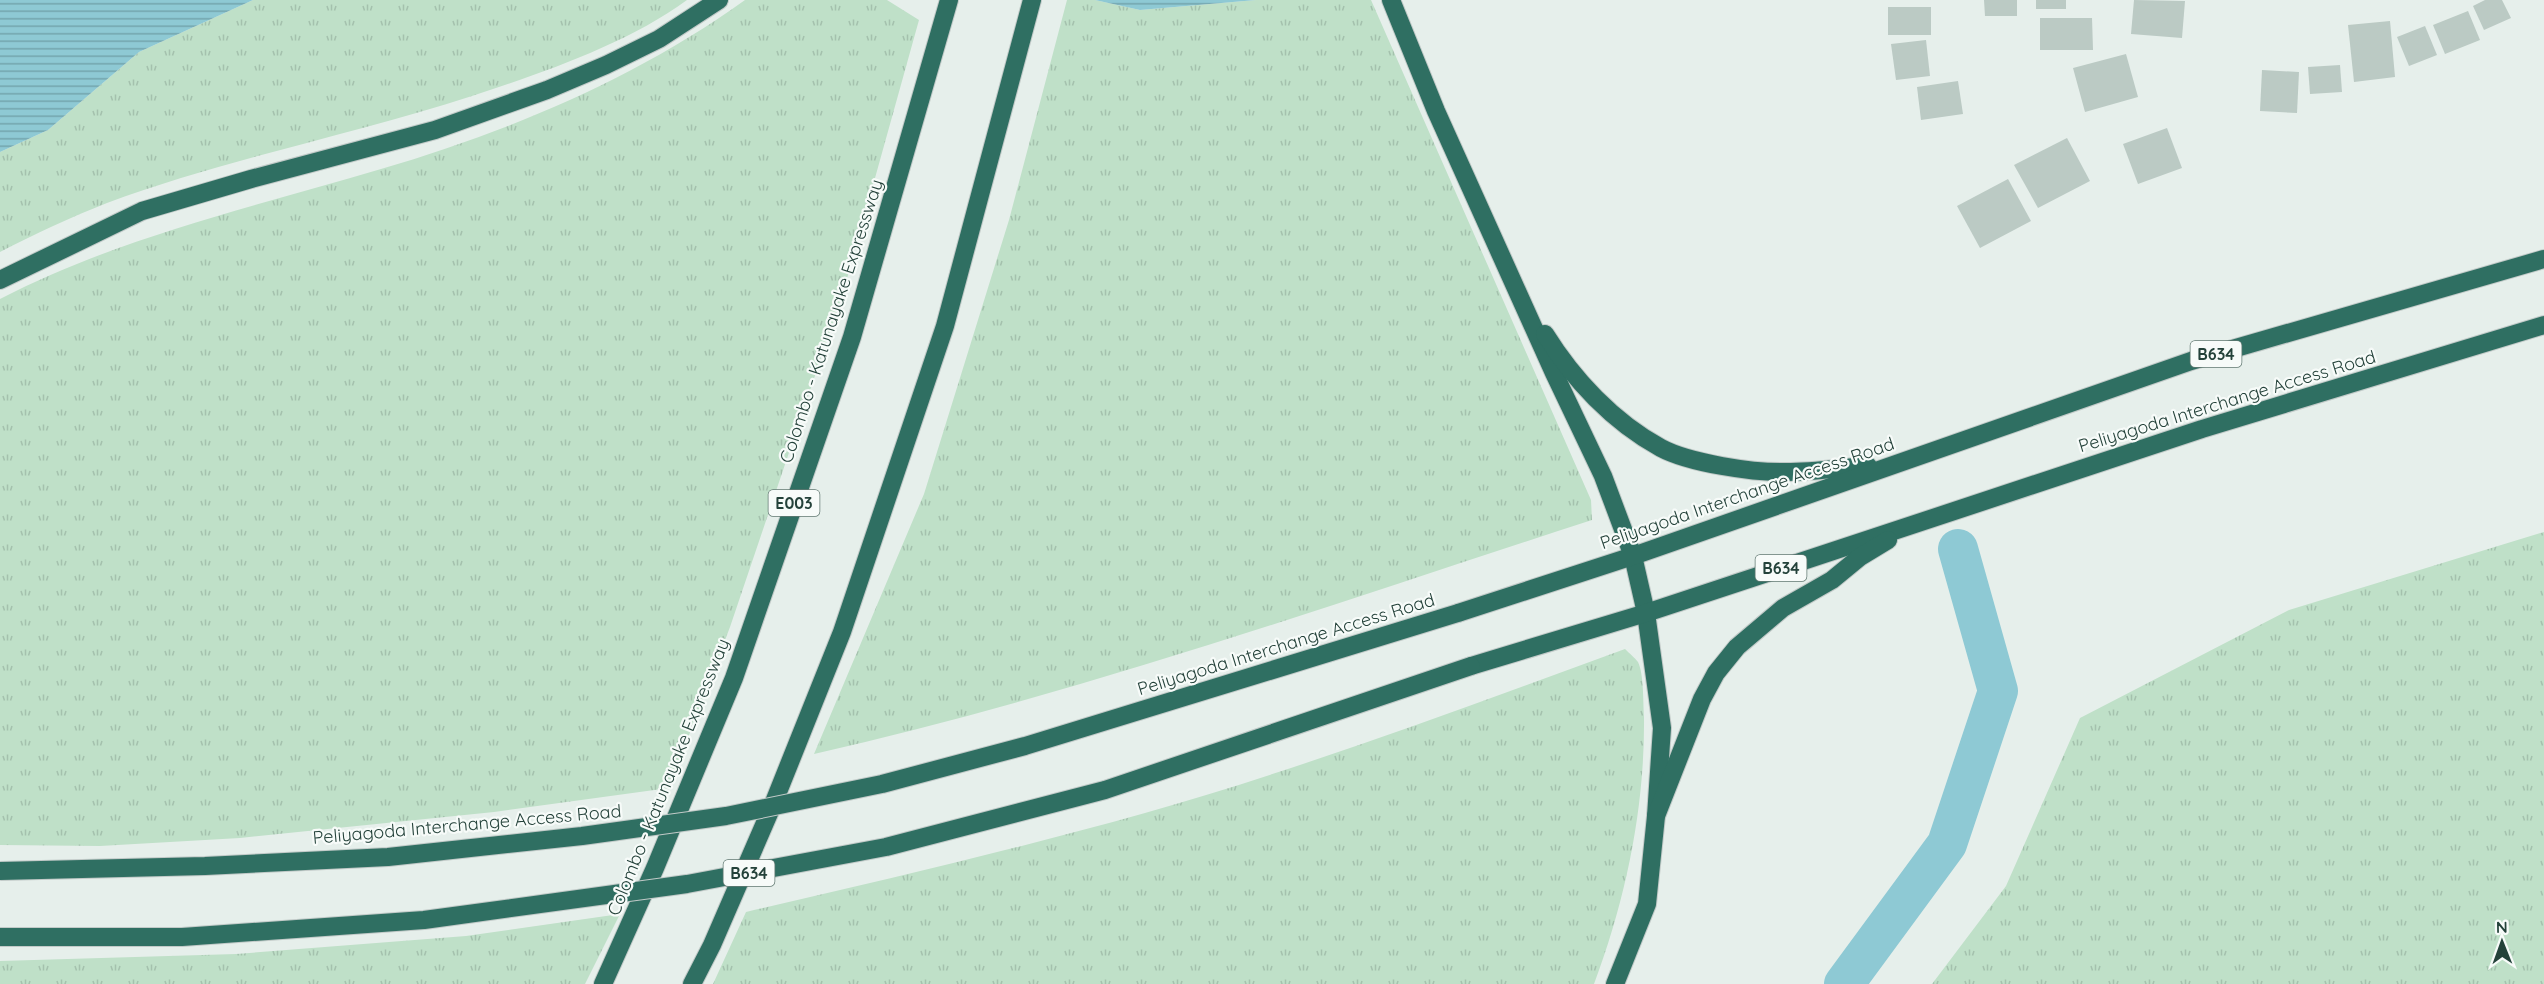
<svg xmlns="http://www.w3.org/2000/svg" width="2544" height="984" viewBox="0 0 2544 984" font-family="Quicksand,sans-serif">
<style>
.grass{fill:url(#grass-tufts)}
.water{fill:url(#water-rules)}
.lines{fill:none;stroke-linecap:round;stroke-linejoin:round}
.canal{stroke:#8ec9d4;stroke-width:40}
.building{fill:#bbcac4}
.highway-casing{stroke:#c2cac8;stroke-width:20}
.highway{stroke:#2f6f62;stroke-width:18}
.highway-bridge-casing{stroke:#c2cac8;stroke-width:20;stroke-linecap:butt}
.highway-bridge{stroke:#2f6f62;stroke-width:18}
.labels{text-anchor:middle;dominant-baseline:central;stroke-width:4.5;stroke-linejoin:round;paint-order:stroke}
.shield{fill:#f7fbf9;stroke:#637a73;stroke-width:1.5}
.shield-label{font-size:16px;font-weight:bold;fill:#24423a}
.street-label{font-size:18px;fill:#24423a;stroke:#f7fbf9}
</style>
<defs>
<pattern id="grass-tufts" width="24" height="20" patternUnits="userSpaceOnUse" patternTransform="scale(1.5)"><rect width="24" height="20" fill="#bfe0c8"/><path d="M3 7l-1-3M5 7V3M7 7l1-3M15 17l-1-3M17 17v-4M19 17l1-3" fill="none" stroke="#a4c1ad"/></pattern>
<pattern id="water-rules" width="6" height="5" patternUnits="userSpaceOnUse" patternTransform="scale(1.5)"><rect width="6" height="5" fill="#8ec9d4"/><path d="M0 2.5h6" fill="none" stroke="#74a5ad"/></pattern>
</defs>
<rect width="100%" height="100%" fill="#e6efeb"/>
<g class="grass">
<path d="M 253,0 L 687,0 C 627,44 542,73 472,96 C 352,135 226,159 107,203 C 71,217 35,234 0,252 L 0,152 L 48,130 L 139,52 Z"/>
<path d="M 745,0 L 887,0 L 919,20 L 843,293 L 730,627 L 669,788 L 494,812 L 240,838 L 100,846 L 0,845 L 0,299 C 120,237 253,207 381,169 C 510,131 635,79 745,0 Z"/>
<path d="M 1067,0 L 1095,0 L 1140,10 L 1256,0 L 1371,0 L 1591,500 L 1592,520 C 1334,604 1078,694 814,754 L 924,494 L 1009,220 Z"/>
<path d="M 2544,532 L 2544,984 L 1932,984 L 2006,886 L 2080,718 L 2289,610 Z"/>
<path d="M 1625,649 C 1629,653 1635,658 1638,662 C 1644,674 1643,703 1644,717 C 1645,807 1626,899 1594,984 L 713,984 L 746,912 C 880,881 1013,850 1145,813 C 1307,767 1466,707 1625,649 Z"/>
<path d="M 620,914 L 585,984 L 0,984 L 0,961 L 236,954 L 466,936 Z"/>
</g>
<g class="water">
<path d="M 0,0 L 253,0 L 139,52 L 48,130 L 0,152 Z"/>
<path d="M 1095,0 L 1256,0 L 1140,10 Z"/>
</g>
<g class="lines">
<path class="canal" d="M 1844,984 L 1947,844 L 1998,691 L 1958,549"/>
</g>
<g class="building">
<path d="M 1984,0 L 2017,0 L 2017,16 L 1985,16 Z"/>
<rect x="2036" y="0" width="30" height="9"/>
<path d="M 2134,0 L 2185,1 L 2182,38 L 2131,34 Z"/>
<path d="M 2485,0 L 2502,0 L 2511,18 L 2484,30 L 2473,6 Z"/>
<rect x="1888" y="7" width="43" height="28"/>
<path d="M 2468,11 L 2480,40 L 2445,54 L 2433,25 Z"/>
<path d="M 2040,18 L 2092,18 L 2093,50 L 2040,50 Z"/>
<path d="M 2390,21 L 2395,77 L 2354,82 L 2348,25 Z"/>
<path d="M 2425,26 L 2437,55 L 2409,66 L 2397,37 Z"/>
<path d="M 1926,40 L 1930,76 L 1896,80 L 1891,44 Z"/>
<path d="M 2126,54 L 2138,97 L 2085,112 L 2073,68 Z"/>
<path d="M 2340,65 L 2342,92 L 2310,94 L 2308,67 Z"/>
<path d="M 2262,70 L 2299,72 L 2297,113 L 2260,111 Z"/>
<path d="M 1958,81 L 1963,114 L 1921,120 L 1917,87 Z"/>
<path d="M 2167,128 L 2182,168 L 2138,184 L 2123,144 Z"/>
<path d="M 2067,138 L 2090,181 L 2038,208 L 2014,165 Z"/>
<path d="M 2008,179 L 2031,221 L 1980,248 L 1957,206 Z"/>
</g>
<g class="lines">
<g class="highway-casing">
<g id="highway">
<path d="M 1391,0 L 1436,111 L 1554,373 L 1603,476 L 1633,556 L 1646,613 L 1662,728 L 1656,816"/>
<path d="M 0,280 L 142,211 L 251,179 L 435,130 L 547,90 L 606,65 L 659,39 L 719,0"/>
<path d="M 1545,334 C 1573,379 1613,422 1661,448 C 1689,463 1754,473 1786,472 C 1813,472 1841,468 1868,466"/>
<path d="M 1458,613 L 1633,556 L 2191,361 L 2544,259"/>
<path d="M 1471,666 L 1646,613 L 2202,429 L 2544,325"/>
<path d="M 603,984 L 655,868 L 734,678 L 852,337 L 949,0"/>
<path d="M 692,984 L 712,945 L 774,802 L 842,632 L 945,326 L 1032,0"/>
<path d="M 1615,984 L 1647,904 L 1656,816 L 1702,699 L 1716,673 L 1737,647 L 1783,608 L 1832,580 L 1860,557 L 1888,540"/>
</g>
</g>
<use href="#highway" class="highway"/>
<g class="highway-bridge-casing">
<g id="highway-bridge">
<path d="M 0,871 L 205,866 L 388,857 L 582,836 L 726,816 L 882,784 L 1025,746 L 1458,613"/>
<path d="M 0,937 L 182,937 L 424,920 L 687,884 L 886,847 L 1105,790 L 1471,666"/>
</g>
</g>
<use href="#highway-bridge" class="highway-bridge"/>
</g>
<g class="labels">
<g class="shield">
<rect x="2190.5" y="341" width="51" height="26" rx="4.5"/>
<rect x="768.5" y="490" width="51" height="26" rx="4.5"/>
<rect x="1755.5" y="555" width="51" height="26" rx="4.5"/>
<rect x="723.5" y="860" width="51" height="26" rx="4.5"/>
</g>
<g class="shield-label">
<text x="2216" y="354">B634</text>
<text x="794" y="503">E003</text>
<text x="1781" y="568">B634</text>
<text x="749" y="873">B634</text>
</g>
<g class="street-label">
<text transform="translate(831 321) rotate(-72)">Colombo - Katunayake Expressway</text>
<text transform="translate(2227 401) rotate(-17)">Peliyagoda Interchange Access Road</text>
<text transform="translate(1747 493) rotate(-19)">Peliyagoda Interchange Access Road</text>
<text transform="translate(1286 644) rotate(-17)">Peliyagoda Interchange Access Road</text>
<text transform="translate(668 777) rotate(-68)">Colombo - Katunayake Expressway</text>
<text transform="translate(467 824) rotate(-5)">Peliyagoda Interchange Access Road</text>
</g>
</g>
<g transform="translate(2502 942) rotate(359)" stroke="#f7fbf9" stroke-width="4.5" paint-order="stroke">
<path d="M0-4.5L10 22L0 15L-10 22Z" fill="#24423a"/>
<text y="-9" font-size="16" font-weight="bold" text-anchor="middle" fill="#24423a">N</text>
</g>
</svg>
